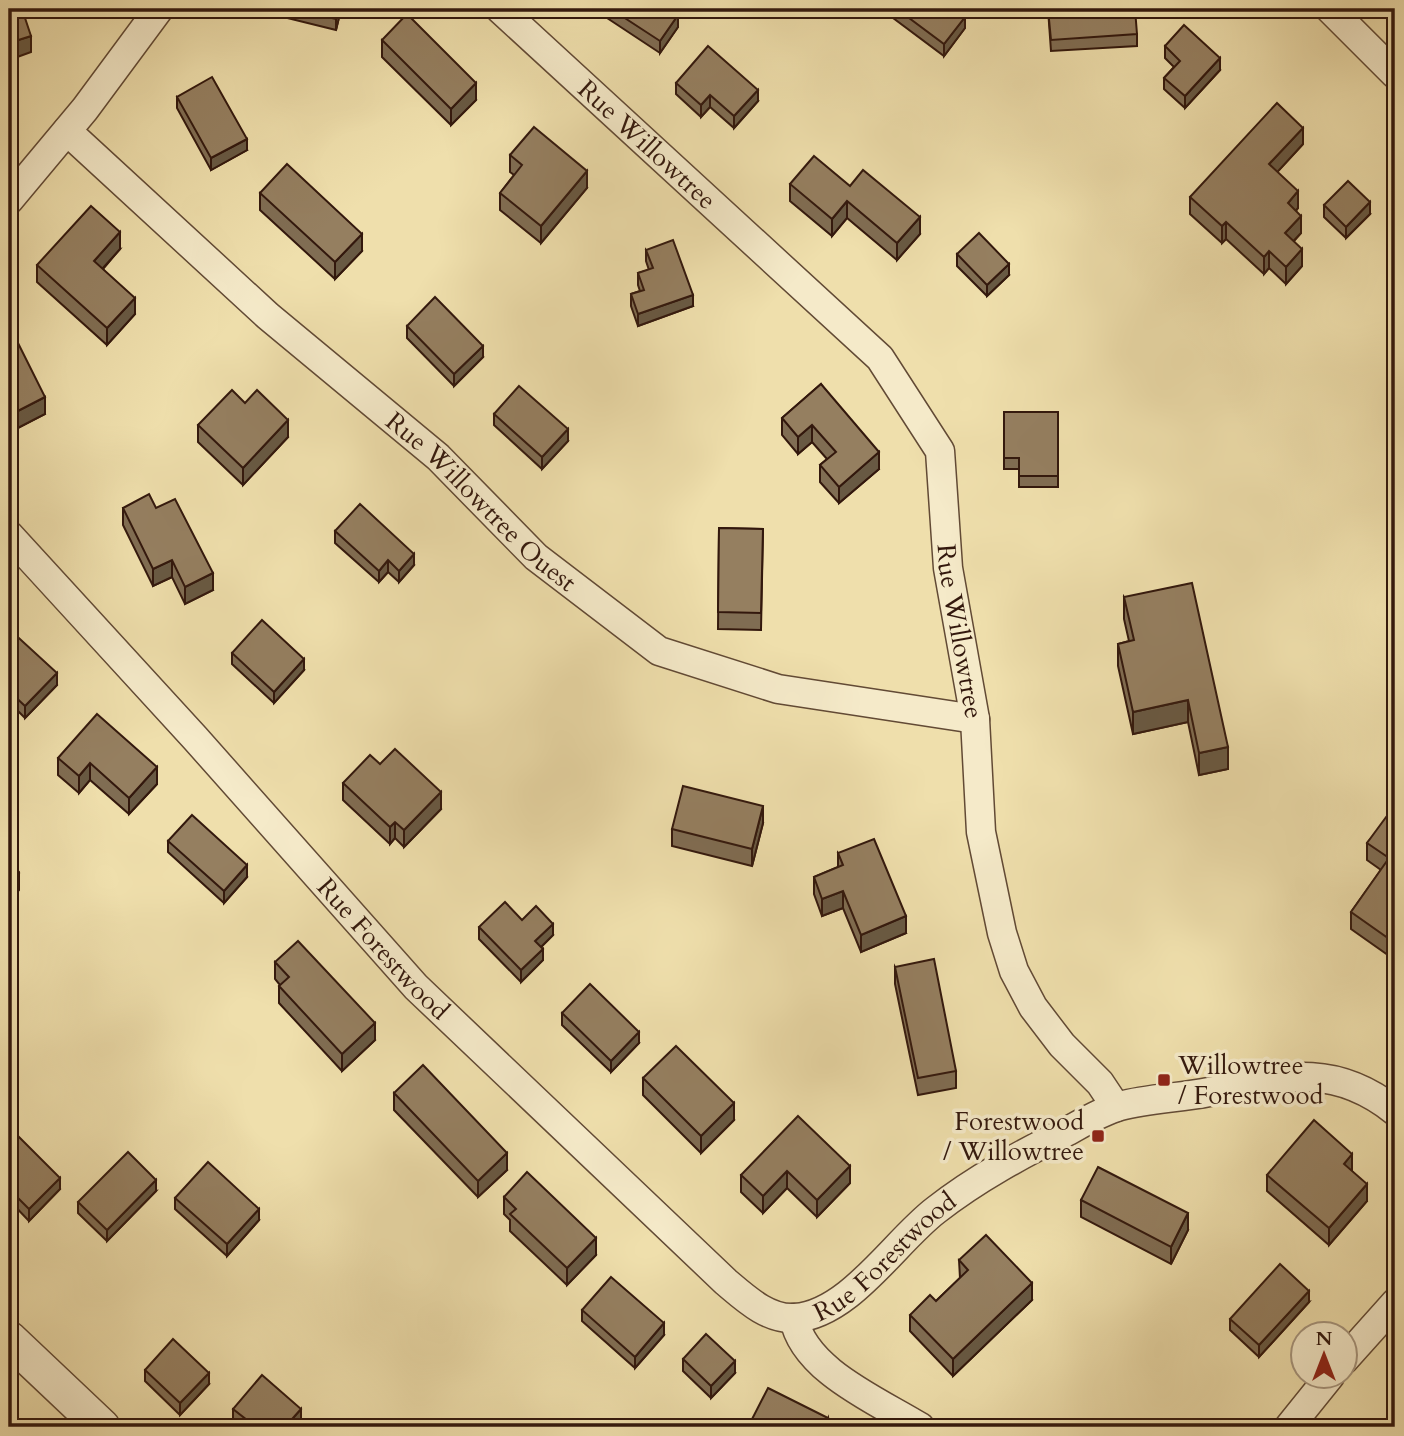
<svg xmlns="http://www.w3.org/2000/svg" width="1404" height="1436" viewBox="0 0 1404 1436" font-family="Cardo,serif">
<style>
.lines{fill:none;stroke-linecap:round;stroke-linejoin:round}
.minor-casing{stroke:#624a35;stroke-width:31}
.tertiary-casing{stroke:#624a35;stroke-width:38}
.minor{stroke:#f5eac9;stroke-width:28}
.tertiary{stroke:#f5eac9;stroke-width:35}
.wall{fill:#806d53;stroke:#33180d;stroke-width:2}
.shaded-wall{fill:#685943;stroke:#33180d;stroke-width:2}
.building{fill:#957f60;stroke:#33180d;stroke-width:2}
.poi-dot{fill:#8f2418;stroke:#f5eac9;stroke-width:2.5}
.labels{text-anchor:middle;dominant-baseline:central;stroke-width:7;stroke-linejoin:round;paint-order:stroke}
.street-label{font-size:26px;fill:#33180d;stroke:#f5eac9}
.poi-label{font-size:26px;fill:#33180d;stroke:#f5eac9;text-anchor:start}
</style>
<rect width="100%" height="100%" fill="#efdfac"/>
<filter id="stains"><feTurbulence type="fractalNoise" baseFrequency=".00286" numOctaves="4"/><feColorMatrix values="0 0 0 0 .2 0 0 0 0 .09 0 0 0 0 .02 0 0 0 .5 -.17"/></filter>
<radialGradient id="worn" r=".72"><stop offset=".6" stop-color="#630" stop-opacity="0"/><stop offset="1" stop-color="#630" stop-opacity=".3"/></radialGradient>
<g class="lines">
<g class="minor-casing">
<g id="minor">
<path id="s1" d="M 500,9 L 880,358 L 940,451 L 948,568 L 975,719 L 981,832 L 1002,933 L 1014,971 L 1033,1007 L 1062,1045 L 1100,1083 L 1116,1107"/>
<path d="M 1330,9 L 1395,74"/>
<path id="s2" d="M 67,131 L 268,316 L 438,457 L 536,557 L 659,651 L 778,689 L 975,719"/>
<path d="M 9,200 L 85,109 L 159,9"/>
<path id="s3" d="M 9,535 L 195,738 L 416,987 L 726,1282 C 745,1298 768,1320 795,1318 C 850,1314 895,1241 936,1210 C 977,1178 1022,1154 1068,1131 C 1084,1122 1102,1111 1120,1106 C 1149,1098 1180,1098 1209,1092 C 1281,1077 1332,1061 1395,1111"/>
<path d="M 794,1318 C 803,1370 878,1401 920,1427"/>
<path d="M 1344,1360 L 1395,1303"/>
<path d="M 1289,1427 L 1330,1376"/>
</g>
</g>
<g class="tertiary-casing">
<path id="tertiary" d="M 9,1339 L 102,1427"/>
</g>
<use href="#minor" class="minor"/>
<use href="#tertiary" class="tertiary"/>
</g>
<g class="wall">
<path d="M 275,9 L 341,9 L 336,30 L 275,15 Z"/>
<path d="M 601,9 L 669,9 L 678,27 L 660,53 L 601,14 Z"/>
<path d="M 881,9 L 955,9 L 965,28 L 944,56 Z"/>
<path d="M 1048,9 L 1137,34 L 1137,46 L 1051,51 Z"/>
<path d="M 382,40 L 476,100 L 451,125 L 382,57 Z"/>
<path d="M 1165,46 L 1220,70 L 1185,108 L 1164,89 L 1164,78 L 1174,67 L 1165,58 Z"/>
<path d="M 676,83 L 758,101 L 734,128 L 710,107 L 701,117 L 676,94 Z"/>
<path d="M 177,97 L 247,150 L 211,170 L 177,108 Z"/>
<path d="M 1303,144 L 1277,172 L 1298,208 L 1296,211 L 1301,233 L 1294,241 L 1302,266 L 1286,284 L 1269,268 L 1264,274 L 1226,239 L 1222,243 L 1190,214 L 1190,197 Z"/>
<path d="M 510,155 L 587,188 L 541,243 L 500,210 L 500,193 L 514,175 L 510,172 Z"/>
<path d="M 790,184 L 850,186 L 920,234 L 897,260 L 847,218 L 832,236 L 790,201 Z"/>
<path d="M 260,193 L 362,251 L 335,279 L 260,210 Z"/>
<path d="M 1324,205 L 1370,214 L 1346,238 L 1324,217 Z"/>
<path d="M 120,249 L 103,269 L 135,314 L 107,345 L 37,282 L 37,265 Z"/>
<path d="M 646,250 L 693,306 L 638,326 L 631,306 L 631,294 L 640,291 L 638,285 L 638,273 L 649,270 L 646,261 Z"/>
<path d="M 957,254 L 1009,275 L 987,296 L 957,266 Z"/>
<path d="M 9,325 L 45,414 L 10,432 L 9,429 Z"/>
<path d="M 407,326 L 483,357 L 454,386 L 407,338 Z"/>
<path d="M 821,384 L 879,469 L 839,503 L 820,482 L 820,465 L 827,459 L 812,442 L 798,454 L 782,435 L 782,418 Z"/>
<path d="M 245,403 L 288,437 L 243,485 L 198,442 L 198,425 Z"/>
<path d="M 1004,412 L 1058,412 L 1058,487 L 1019,487 L 1019,469 L 1004,469 Z"/>
<path d="M 494,414 L 568,441 L 542,469 L 494,425 Z"/>
<path d="M 123,508 L 156,508 L 213,590 L 185,604 L 172,577 L 153,586 L 123,525 Z"/>
<path d="M 719,528 L 763,529 L 761,630 L 718,629 Z"/>
<path d="M 335,531 L 414,565 L 399,582 L 388,572 L 379,582 L 335,543 Z"/>
<path d="M 1124,597 L 1228,747 L 1228,769 L 1199,775 L 1188,722 L 1133,734 L 1118,666 L 1118,644 L 1129,641 L 1124,619 Z"/>
<path d="M 9,629 L 57,685 L 25,718 L 9,702 Z"/>
<path d="M 232,653 L 304,670 L 274,703 L 232,664 Z"/>
<path d="M 58,758 L 157,767 L 157,784 L 129,814 L 90,780 L 79,793 L 58,775 Z"/>
<path d="M 380,764 L 441,809 L 404,847 L 395,838 L 390,844 L 343,800 L 343,783 Z"/>
<path d="M 1395,811 L 1395,960 L 1351,929 L 1351,912 L 1381,870 L 1367,860 L 1367,843 Z"/>
<path d="M 763,823 L 752,866 L 672,846 L 672,829 Z"/>
<path d="M 168,841 L 247,877 L 224,903 L 168,852 Z"/>
<path d="M 838,853 L 906,933 L 861,952 L 843,908 L 822,916 L 814,894 L 814,877 L 838,867 Z"/>
<path d="M 522,920 L 553,935 L 541,947 L 543,960 L 521,982 L 479,939 L 479,927 Z"/>
<path d="M 275,962 L 375,1040 L 342,1071 L 279,1003 L 279,986 L 280,985 L 275,979 Z"/>
<path d="M 895,967 L 956,1071 L 956,1088 L 918,1095 L 895,984 Z"/>
<path d="M 562,1013 L 639,1043 L 611,1072 L 562,1025 Z"/>
<path d="M 643,1078 L 734,1120 L 701,1153 L 643,1095 Z"/>
<path d="M 394,1093 L 507,1170 L 478,1197 L 394,1110 Z"/>
<path d="M 9,1141 L 60,1189 L 29,1221 L 9,1200 Z"/>
<path d="M 850,1166 L 850,1183 L 817,1217 L 787,1188 L 763,1213 L 741,1192 L 741,1175 Z"/>
<path d="M 1352,1171 L 1367,1201 L 1329,1245 L 1267,1191 L 1267,1175 Z"/>
<path d="M 156,1191 L 107,1241 L 78,1213 L 78,1202 Z"/>
<path d="M 504,1197 L 596,1255 L 567,1285 L 510,1231 L 510,1220 L 504,1214 Z"/>
<path d="M 175,1198 L 259,1220 L 227,1256 L 175,1209 Z"/>
<path d="M 1081,1200 L 1188,1230 L 1171,1264 L 1081,1217 Z"/>
<path d="M 959,1260 L 1032,1300 L 953,1376 L 910,1331 L 910,1315 L 936,1301 L 960,1278 Z"/>
<path d="M 1309,1302 L 1259,1357 L 1230,1330 L 1230,1319 Z"/>
<path d="M 582,1310 L 664,1335 L 635,1368 L 582,1321 Z"/>
<path d="M 683,1359 L 735,1373 L 711,1398 L 683,1371 Z"/>
<path d="M 145,1370 L 209,1384 L 180,1415 L 145,1381 Z"/>
<path d="M 1388,1395 L 1395,1427 L 1390,1427 L 1388,1412 Z"/>
<path d="M 233,1409 L 301,1420 L 295,1427 L 242,1427 L 233,1420 Z"/>
</g>
<g class="shaded-wall">
<path d="M 338,9 L 341,9 L 336,30 L 336,19 Z"/>
<path d="M 678,15 L 678,27 L 660,53 L 660,41 Z"/>
<path d="M 965,17 L 965,28 L 944,56 L 944,44 Z"/>
<path d="M 31,36 L 31,52 L 9,60 L 9,43 Z"/>
<path d="M 1220,58 L 1220,70 L 1185,108 L 1185,96 Z"/>
<path d="M 476,83 L 476,100 L 451,125 L 451,109 Z"/>
<path d="M 758,90 L 758,101 L 734,128 L 734,116 Z"/>
<path d="M 710,95 L 710,107 L 701,117 L 701,105 Z"/>
<path d="M 1303,128 L 1303,144 L 1269,181 L 1269,164 Z"/>
<path d="M 247,139 L 247,150 L 211,170 L 211,158 Z"/>
<path d="M 587,171 L 587,188 L 541,243 L 541,226 Z"/>
<path d="M 1298,191 L 1298,208 L 1288,220 L 1288,203 Z"/>
<path d="M 847,201 L 847,218 L 832,236 L 832,219 Z"/>
<path d="M 1370,202 L 1370,214 L 1346,238 L 1346,227 Z"/>
<path d="M 1301,216 L 1301,233 L 1285,250 L 1285,233 Z"/>
<path d="M 920,217 L 920,234 L 897,260 L 897,243 Z"/>
<path d="M 1226,222 L 1226,239 L 1222,243 L 1222,226 Z"/>
<path d="M 120,232 L 120,249 L 94,278 L 94,261 Z"/>
<path d="M 362,234 L 362,251 L 335,279 L 335,262 Z"/>
<path d="M 1302,249 L 1302,266 L 1286,284 L 1286,267 Z"/>
<path d="M 1269,251 L 1269,268 L 1264,274 L 1264,257 Z"/>
<path d="M 1009,264 L 1009,275 L 987,296 L 987,285 Z"/>
<path d="M 693,295 L 693,306 L 638,326 L 638,314 Z"/>
<path d="M 135,298 L 135,314 L 107,345 L 107,328 Z"/>
<path d="M 483,346 L 483,357 L 454,386 L 454,374 Z"/>
<path d="M 45,397 L 45,414 L 10,432 L 10,415 Z"/>
<path d="M 288,420 L 288,437 L 243,485 L 243,468 Z"/>
<path d="M 812,425 L 812,442 L 798,454 L 798,437 Z"/>
<path d="M 568,429 L 568,441 L 542,469 L 542,457 Z"/>
<path d="M 879,452 L 879,469 L 839,503 L 839,487 Z"/>
<path d="M 414,554 L 414,565 L 399,582 L 399,571 Z"/>
<path d="M 172,560 L 172,577 L 153,586 L 153,569 Z"/>
<path d="M 388,560 L 388,572 L 379,582 L 379,571 Z"/>
<path d="M 213,573 L 213,590 L 185,604 L 185,587 Z"/>
<path d="M 304,659 L 304,670 L 274,703 L 274,692 Z"/>
<path d="M 57,673 L 57,685 L 25,718 L 25,706 Z"/>
<path d="M 1188,700 L 1188,722 L 1133,734 L 1133,712 Z"/>
<path d="M 1228,747 L 1228,769 L 1199,775 L 1199,753 Z"/>
<path d="M 90,763 L 90,780 L 79,793 L 79,776 Z"/>
<path d="M 157,767 L 157,784 L 129,814 L 129,798 Z"/>
<path d="M 441,792 L 441,809 L 404,847 L 404,830 Z"/>
<path d="M 763,806 L 763,823 L 752,866 L 752,849 Z"/>
<path d="M 395,822 L 395,838 L 390,844 L 390,827 Z"/>
<path d="M 247,865 L 247,877 L 224,903 L 224,891 Z"/>
<path d="M 19,873 L 19,890 L 9,901 L 9,884 Z"/>
<path d="M 843,891 L 843,908 L 822,916 L 822,899 Z"/>
<path d="M 906,916 L 906,933 L 861,952 L 861,935 Z"/>
<path d="M 553,924 L 553,935 L 535,953 L 535,941 Z"/>
<path d="M 543,949 L 543,960 L 521,982 L 521,970 Z"/>
<path d="M 375,1023 L 375,1040 L 342,1071 L 342,1054 Z"/>
<path d="M 639,1032 L 639,1043 L 611,1072 L 611,1061 Z"/>
<path d="M 734,1103 L 734,1120 L 701,1153 L 701,1136 Z"/>
<path d="M 507,1153 L 507,1170 L 478,1197 L 478,1181 Z"/>
<path d="M 1352,1154 L 1352,1171 L 1344,1181 L 1344,1164 Z"/>
<path d="M 850,1166 L 850,1183 L 817,1217 L 817,1200 Z"/>
<path d="M 787,1171 L 787,1188 L 763,1213 L 763,1196 Z"/>
<path d="M 60,1178 L 60,1189 L 29,1221 L 29,1209 Z"/>
<path d="M 156,1180 L 156,1191 L 107,1241 L 107,1230 Z"/>
<path d="M 1367,1184 L 1367,1201 L 1329,1245 L 1329,1228 Z"/>
<path d="M 259,1209 L 259,1220 L 227,1256 L 227,1244 Z"/>
<path d="M 1188,1213 L 1188,1230 L 1171,1264 L 1171,1247 Z"/>
<path d="M 596,1238 L 596,1255 L 567,1285 L 567,1268 Z"/>
<path d="M 1032,1283 L 1032,1300 L 953,1376 L 953,1359 Z"/>
<path d="M 1309,1291 L 1309,1302 L 1259,1357 L 1259,1345 Z"/>
<path d="M 664,1323 L 664,1335 L 635,1368 L 635,1357 Z"/>
<path d="M 735,1361 L 735,1373 L 711,1398 L 711,1386 Z"/>
<path d="M 209,1373 L 209,1384 L 180,1415 L 180,1403 Z"/>
<path d="M 10,1400 L 10,1412 L 9,1414 L 9,1402 Z"/>
<path d="M 301,1409 L 301,1420 L 295,1427 L 285,1427 Z"/>
<path d="M 828,1418 L 828,1427 L 823,1427 Z"/>
</g>
<g class="building">
<path d="M 9,9 L 22,9 L 31,36 L 9,43 Z"/>
<path d="M 296,9 L 338,9 L 336,19 Z"/>
<path d="M 611,9 L 669,9 L 678,15 L 660,41 Z"/>
<path d="M 897,9 L 955,9 L 965,17 L 944,44 Z"/>
<path d="M 1048,9 L 1135,9 L 1137,34 L 1051,40 Z"/>
<path d="M 407,14 L 476,83 L 451,109 L 382,40 Z"/>
<path d="M 1184,25 L 1220,58 L 1185,96 L 1164,78 L 1180,61 L 1165,46 Z"/>
<path d="M 708,46 L 758,90 L 734,116 L 710,95 L 701,105 L 676,83 Z"/>
<path d="M 212,77 L 247,139 L 211,158 L 177,97 Z"/>
<path d="M 1277,103 L 1303,128 L 1269,164 L 1298,191 L 1288,203 L 1301,216 L 1285,233 L 1302,249 L 1286,267 L 1269,251 L 1264,257 L 1226,222 L 1222,226 L 1190,197 Z"/>
<path d="M 534,127 L 587,171 L 541,226 L 500,193 L 522,165 L 510,155 Z"/>
<path d="M 814,156 L 850,186 L 863,170 L 920,217 L 897,243 L 847,201 L 832,219 L 790,184 Z"/>
<path d="M 287,164 L 362,234 L 335,262 L 260,193 Z"/>
<path d="M 1348,181 L 1370,202 L 1346,227 L 1324,205 Z"/>
<path d="M 91,206 L 120,232 L 94,261 L 135,298 L 107,328 L 37,265 Z"/>
<path d="M 979,233 L 1009,264 L 987,285 L 957,254 Z"/>
<path d="M 673,240 L 693,295 L 638,314 L 631,294 L 644,290 L 638,273 L 653,268 L 646,250 Z"/>
<path d="M 435,297 L 483,346 L 454,374 L 407,326 Z"/>
<path d="M 9,325 L 45,397 L 10,415 L 9,412 Z"/>
<path d="M 821,384 L 879,452 L 839,487 L 820,465 L 836,452 L 812,425 L 798,437 L 782,418 Z"/>
<path d="M 519,386 L 568,429 L 542,457 L 494,414 Z"/>
<path d="M 232,390 L 245,403 L 257,390 L 288,420 L 243,468 L 198,425 Z"/>
<path d="M 1004,412 L 1058,412 L 1058,476 L 1019,476 L 1019,458 L 1004,458 Z"/>
<path d="M 149,494 L 156,508 L 175,499 L 213,573 L 185,587 L 172,560 L 153,569 L 123,508 Z"/>
<path d="M 360,504 L 414,554 L 399,571 L 388,560 L 379,571 L 335,531 Z"/>
<path d="M 719,528 L 763,529 L 761,613 L 718,612 Z"/>
<path d="M 1192,583 L 1228,747 L 1199,753 L 1188,700 L 1133,712 L 1118,644 L 1134,640 L 1124,597 Z"/>
<path d="M 262,620 L 304,659 L 274,692 L 232,653 Z"/>
<path d="M 9,629 L 57,673 L 25,706 L 9,691 Z"/>
<path d="M 97,714 L 157,767 L 129,798 L 90,763 L 79,776 L 58,758 Z"/>
<path d="M 395,749 L 441,792 L 404,830 L 395,822 L 390,827 L 343,783 L 370,755 L 380,764 Z"/>
<path d="M 683,786 L 763,806 L 752,849 L 672,829 Z"/>
<path d="M 1392,809 L 1395,811 L 1395,943 L 1351,912 L 1389,858 L 1367,843 Z"/>
<path d="M 192,815 L 247,865 L 224,891 L 168,841 Z"/>
<path d="M 874,839 L 906,916 L 861,935 L 843,891 L 822,899 L 814,877 L 843,865 L 838,853 Z"/>
<path d="M 9,863 L 19,873 L 9,884 Z"/>
<path d="M 505,902 L 522,920 L 536,906 L 553,924 L 535,941 L 543,949 L 521,970 L 479,927 Z"/>
<path d="M 298,941 L 375,1023 L 342,1054 L 279,986 L 289,977 L 275,962 Z"/>
<path d="M 934,959 L 956,1071 L 918,1078 L 895,967 Z"/>
<path d="M 590,984 L 639,1032 L 611,1061 L 562,1013 Z"/>
<path d="M 676,1046 L 734,1103 L 701,1136 L 643,1078 Z"/>
<path d="M 423,1065 L 507,1153 L 478,1181 L 394,1093 Z"/>
<path d="M 798,1116 L 850,1166 L 817,1200 L 787,1171 L 763,1196 L 741,1175 Z"/>
<path d="M 1314,1120 L 1352,1154 L 1344,1164 L 1367,1184 L 1329,1228 L 1267,1175 Z"/>
<path d="M 16,1134 L 60,1178 L 29,1209 L 9,1189 L 9,1141 Z"/>
<path d="M 128,1152 L 156,1180 L 107,1230 L 78,1202 Z"/>
<path d="M 208,1162 L 259,1209 L 227,1244 L 175,1198 Z"/>
<path d="M 1098,1167 L 1188,1213 L 1171,1247 L 1081,1200 Z"/>
<path d="M 527,1172 L 596,1238 L 567,1268 L 510,1214 L 516,1209 L 504,1197 Z"/>
<path d="M 986,1235 L 1032,1283 L 953,1359 L 910,1315 L 930,1295 L 936,1301 L 968,1270 L 959,1260 Z"/>
<path d="M 1280,1264 L 1309,1291 L 1259,1345 L 1230,1319 Z"/>
<path d="M 611,1277 L 664,1323 L 635,1357 L 582,1310 Z"/>
<path d="M 706,1334 L 735,1361 L 711,1386 L 683,1359 Z"/>
<path d="M 173,1339 L 209,1373 L 180,1403 L 145,1370 Z"/>
<path d="M 262,1375 L 301,1409 L 285,1427 L 256,1427 L 233,1409 Z"/>
<path d="M 768,1388 L 828,1418 L 823,1427 L 748,1427 Z"/>
<path d="M 1395,1394 L 1395,1427 L 1392,1427 L 1388,1395 Z"/>
</g>
<g class="poi-dot">
<rect x="1157" y="1073" width="14" height="14" rx="3.5"/>
<rect x="1091" y="1129" width="14" height="14" rx="3.5"/>
</g>
<g class="labels">
<g class="street-label">
<text stroke="none"><textPath href="#s1" startOffset="200">Rue Willowtree</textPath></text>
<text stroke="none"><textPath href="#s2" startOffset="556">Rue Willowtree Ouest</textPath></text>
<text stroke="none"><textPath href="#s1" startOffset="808">Rue Willowtree</textPath></text>
<text stroke="none"><textPath href="#s3" startOffset="558">Rue Forestwood</textPath></text>
<text stroke="none"><textPath href="#s3" startOffset="1227">Rue Forestwood</textPath></text>
</g>
<g class="poi-label">
<text x="1178" y="1065">Willowtree<tspan x="1178" dy="30">/ Forestwood</tspan></text>
<text x="1084" y="1121" text-anchor="end">Forestwood<tspan x="1084" dy="30">/ Willowtree</tspan></text>
</g>
</g>
<rect width="1404" height="1436" fill="none" stroke="#efdfac" stroke-width="35"/>
<rect x="10" y="10" width="1383" height="1415" fill="none" stroke="#33180d" stroke-width="3.5"/>
<rect x="18" y="18" width="1369" height="1401" fill="none" stroke="#33180d" stroke-width="2"/>
<g transform="translate(1324 1355)"><circle r="33" fill="#f5eac9" stroke="#a7967e" stroke-width="2"/>
<path d="M0-5L12 26L0 18L-12 26Z" fill="#8f2418"/>
<text y="-10" font-size="19" font-weight="bold" text-anchor="middle" fill="#33180d">N</text>
</g>
<rect width="100%" height="100%" filter="url(#stains)"/>
<rect width="100%" height="100%" fill="url(#worn)"/>
</svg>
